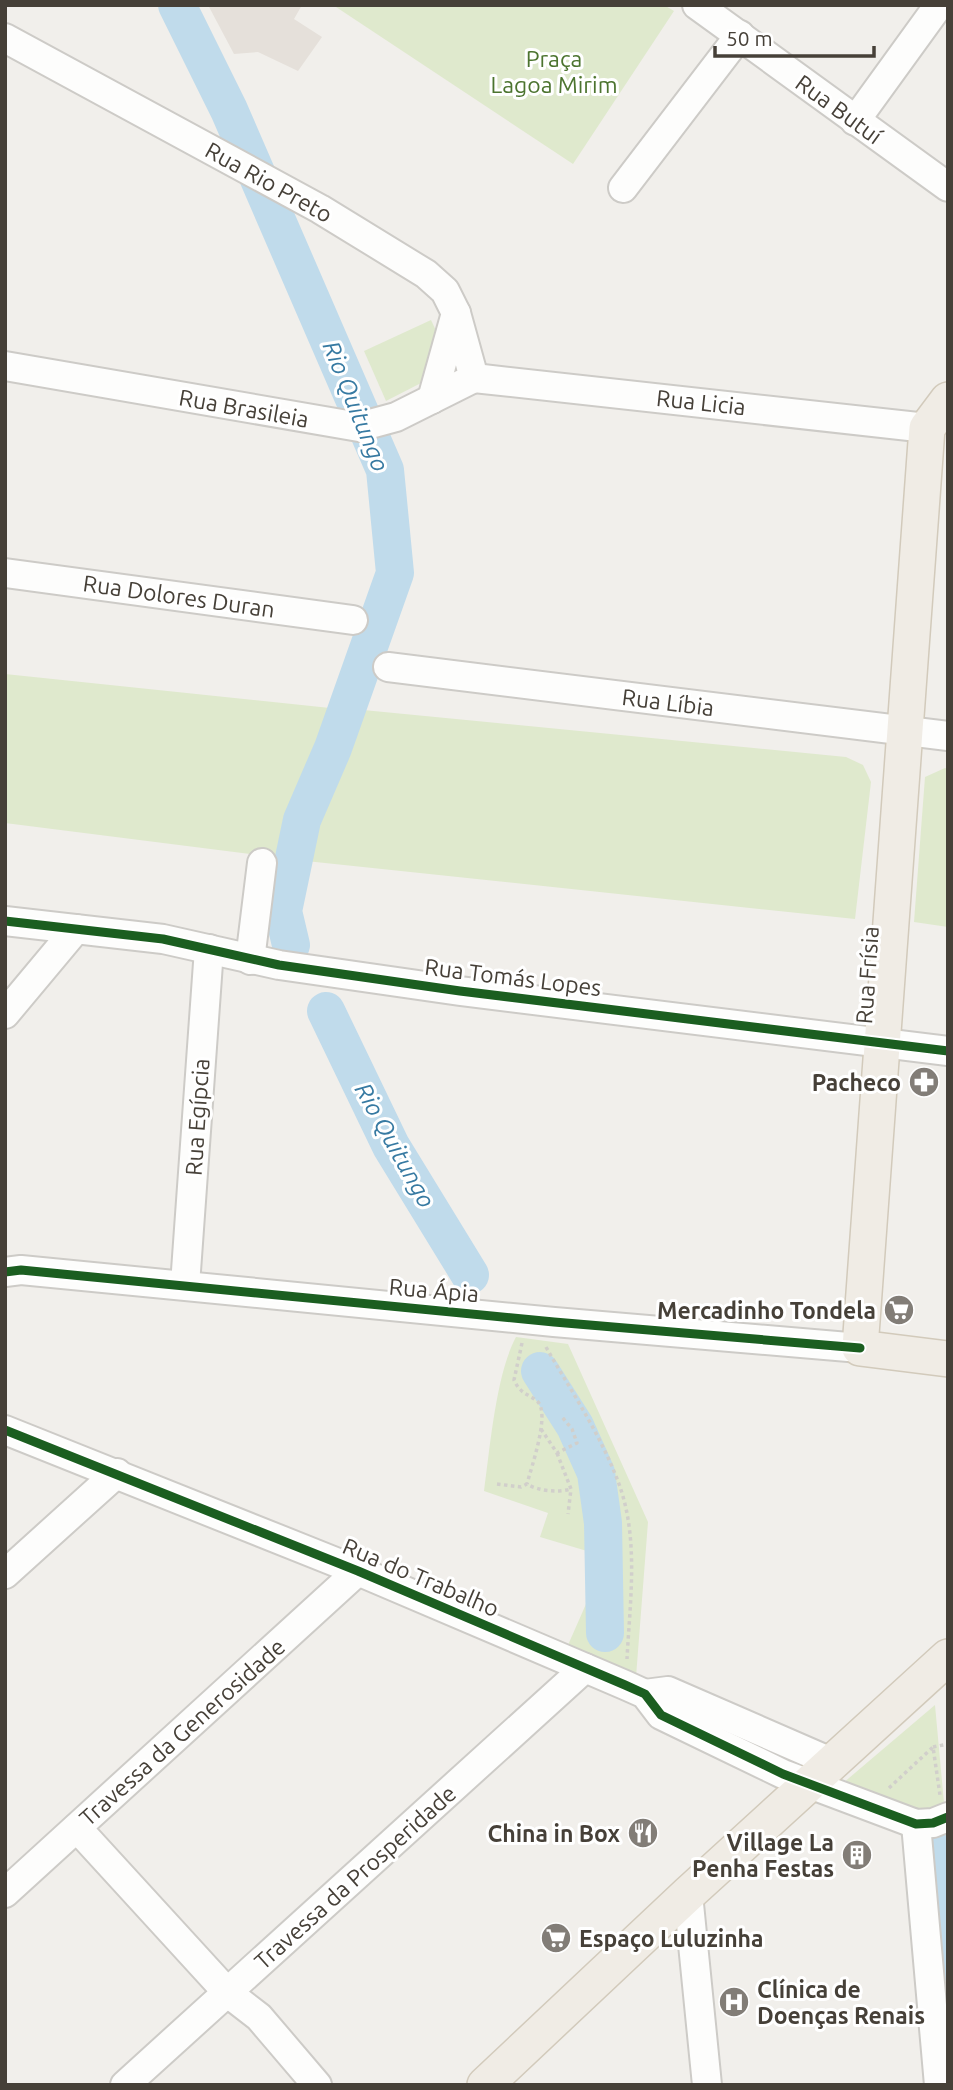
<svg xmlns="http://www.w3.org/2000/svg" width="953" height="2090" viewBox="0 0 953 2090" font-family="Ubuntu,sans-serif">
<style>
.residential{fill:#e5e0da}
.green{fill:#dfe9cd}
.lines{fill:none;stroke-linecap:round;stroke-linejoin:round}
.river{stroke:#c0dbeb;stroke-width:38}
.minor-casing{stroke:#cdcbc7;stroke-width:32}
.major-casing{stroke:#d2cabb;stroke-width:38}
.path{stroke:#d1cfcb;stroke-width:3.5;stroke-dasharray:3.5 3.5;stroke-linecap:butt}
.minor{stroke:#fdfdfc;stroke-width:28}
.major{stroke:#f0ece5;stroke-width:35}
.cycleway-casing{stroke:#fff;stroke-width:13}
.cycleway{stroke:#1b5e20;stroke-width:9}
.labels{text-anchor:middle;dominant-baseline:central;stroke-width:6;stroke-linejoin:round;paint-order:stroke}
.park-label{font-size:23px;fill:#4c742f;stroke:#fff}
.street-label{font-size:23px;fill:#464038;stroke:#fff}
.poi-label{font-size:23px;font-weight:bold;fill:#464038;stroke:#fff;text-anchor:end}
.water-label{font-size:24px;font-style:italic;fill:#377aa2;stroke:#fff}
</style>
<rect width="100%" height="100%" fill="#f1efeb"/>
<path class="residential" d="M 208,5 L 302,5 L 294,19 L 322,37 L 298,71 L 258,52 L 234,54 Z"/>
<g class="green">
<path d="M 333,5 L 664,5 L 674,11 L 573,164 Z"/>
<path d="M 431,320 L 439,337 L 423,382 L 386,401 L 364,351 Z"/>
<path d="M 5,674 L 330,708 L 292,805 L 282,858 L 5,823 Z"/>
<path d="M 353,709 L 846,757 L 863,765 L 871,782 L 855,919 L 306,861 Z"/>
<path d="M 945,768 L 948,769 L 948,927 L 914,922 L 925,777 Z"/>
<path d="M 516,1337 L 568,1344 L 648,1522 L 636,1677 L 568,1645 L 597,1579 L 597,1554 L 540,1537 L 548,1513 L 484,1491 C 490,1448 496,1374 516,1337 Z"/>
<path d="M 935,1705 L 944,1803 L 938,1811 L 928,1813 L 842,1784 Z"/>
</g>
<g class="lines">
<g class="river">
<path d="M 177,5 L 229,110 L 385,470 L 395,573 L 333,748 L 302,820 L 283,911 L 291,945"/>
<path d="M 326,1011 L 391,1146 L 470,1275"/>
<path d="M 540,1371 L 575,1426 L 596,1473 L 603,1523 L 605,1633"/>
<path d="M 938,1842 L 948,1962"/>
</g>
<g class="minor-casing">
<g id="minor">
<path d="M 697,5 L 948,187"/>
<path d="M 5,38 L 320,209 L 426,274 L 445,291 L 456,313 L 474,378"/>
<path d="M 855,121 L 939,5"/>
<path d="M 623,188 L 740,35"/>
<path d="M 5,366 L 359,427 L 396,417 L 474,378"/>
<path d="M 474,378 L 927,428"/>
<path d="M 432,399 L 456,313"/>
<path d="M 5,573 L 353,620"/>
<path d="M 388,667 L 948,736"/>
<path d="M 5,921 L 163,939 L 279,965 L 460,991 L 948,1051"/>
<path d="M 250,960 L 262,863"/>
<path d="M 5,1014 L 76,929"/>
<path d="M 5,1272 L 21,1270 L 554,1322 L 860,1348"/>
<path d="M 185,1285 L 209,949"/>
<path d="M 5,1430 L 358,1571 L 625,1685 L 645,1694 L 661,1715 L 783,1774 L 916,1824 L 933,1823 L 948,1817"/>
<path d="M 5,1574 L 117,1473"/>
<path d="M 645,1694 L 668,1691 L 831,1762"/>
<path d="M 916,1824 L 939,2085"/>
<path d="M 77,1828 L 228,1993 L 259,2017 L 317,2085"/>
<path d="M 5,1893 L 358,1571"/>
<path d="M 688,1894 L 707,2085"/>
<path d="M 125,2085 L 585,1668"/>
</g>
</g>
<g class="major-casing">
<g id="major">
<path d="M 948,400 L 927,428 L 860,1348 L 948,1359"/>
<path d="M 485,2085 L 688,1894 L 948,1657"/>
</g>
</g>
<g class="path">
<path d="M 522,1343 L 514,1380 C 521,1395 528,1393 538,1402 C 550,1415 531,1468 527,1484"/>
<path d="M 546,1347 C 571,1391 601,1435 619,1484 C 639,1539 630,1601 627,1659"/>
<path d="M 541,1429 L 557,1453 L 577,1443 L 572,1429 L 562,1417"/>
<path d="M 557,1453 L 571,1489 L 568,1514"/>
<path d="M 497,1484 L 521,1487 L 527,1484 C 538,1491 558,1493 571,1489"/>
<path d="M 933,1747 L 948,1744"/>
<path d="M 889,1788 L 933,1747 L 940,1795"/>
</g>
<use href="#minor" class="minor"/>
<use href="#major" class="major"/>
<g class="cycleway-casing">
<g id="cycleway">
<path d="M 5,921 L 163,939 L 279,965 L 460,991 L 948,1051"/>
<path d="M 5,1272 L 21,1270 L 554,1322 L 860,1348"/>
<path d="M 5,1430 L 358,1571 L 625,1685 L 645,1694 L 661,1715 L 783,1774 L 916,1824 L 933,1823 L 948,1817"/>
</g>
</g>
<use href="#cycleway" class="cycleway"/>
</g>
<defs>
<g id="pharmacy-disc" transform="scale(1.575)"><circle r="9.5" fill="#827d77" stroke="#fff"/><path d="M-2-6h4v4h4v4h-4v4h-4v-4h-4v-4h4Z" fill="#fff"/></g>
<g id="supermarket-disc" transform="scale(1.575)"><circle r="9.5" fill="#827d77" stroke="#fff"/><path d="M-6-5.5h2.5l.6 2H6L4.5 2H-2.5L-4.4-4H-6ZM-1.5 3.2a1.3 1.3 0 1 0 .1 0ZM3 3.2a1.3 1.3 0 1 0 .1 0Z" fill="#fff"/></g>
<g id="restaurant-disc" transform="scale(1.575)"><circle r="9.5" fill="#827d77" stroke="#fff"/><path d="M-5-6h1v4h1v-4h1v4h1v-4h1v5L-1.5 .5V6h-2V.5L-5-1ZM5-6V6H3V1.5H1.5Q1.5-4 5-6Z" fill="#fff"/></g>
<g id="building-disc" transform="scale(1.575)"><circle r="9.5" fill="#827d77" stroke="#fff"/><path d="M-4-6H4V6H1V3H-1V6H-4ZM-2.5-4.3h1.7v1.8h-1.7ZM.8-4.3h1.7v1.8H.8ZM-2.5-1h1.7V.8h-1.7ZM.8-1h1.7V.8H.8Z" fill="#fff"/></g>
<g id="hospital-disc" transform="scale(1.575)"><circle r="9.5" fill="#827d77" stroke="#fff"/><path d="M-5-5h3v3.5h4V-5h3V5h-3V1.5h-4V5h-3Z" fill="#fff"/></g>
</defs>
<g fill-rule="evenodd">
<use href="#pharmacy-disc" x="924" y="1082"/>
<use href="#supermarket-disc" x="899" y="1310"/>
<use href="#restaurant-disc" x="643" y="1833"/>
<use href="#building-disc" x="857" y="1855"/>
<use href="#supermarket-disc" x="556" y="1938"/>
<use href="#hospital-disc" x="734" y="2002"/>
</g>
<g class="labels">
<g class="park-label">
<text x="554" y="58">Praça<tspan x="554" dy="26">Lagoa Mirim</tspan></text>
</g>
<g class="street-label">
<text transform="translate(839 109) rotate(36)">Rua Butuí</text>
<text transform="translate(269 182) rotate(29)">Rua Rio Preto</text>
<text transform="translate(701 402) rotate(6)">Rua Licia</text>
<text transform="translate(244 408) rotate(10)">Rua Brasileia</text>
<text transform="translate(179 596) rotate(8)">Rua Dolores Duran</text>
<text transform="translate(668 702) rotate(7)">Rua Líbia</text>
<text transform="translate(867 975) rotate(-86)">Rua Frísia</text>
<text transform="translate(513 977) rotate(7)">Rua Tomás Lopes</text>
<text transform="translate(197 1117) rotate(-86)">Rua Egípcia</text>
<text transform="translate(434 1290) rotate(5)">Rua Ápia</text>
<text transform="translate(421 1577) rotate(23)">Rua do Trabalho</text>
<text transform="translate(182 1732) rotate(-42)">Travessa da Generosidade</text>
<text transform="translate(355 1877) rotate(-42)">Travessa da Prosperidade</text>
</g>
<g class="poi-label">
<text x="901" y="1082">Pacheco</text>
<text x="876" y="1310">Mercadinho Tondela</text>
<text x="620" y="1833">China in Box</text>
<text x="834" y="1842">Village La<tspan x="834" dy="26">Penha Festas</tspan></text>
<text x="579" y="1938" text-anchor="start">Espaço Luluzinha</text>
<text x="757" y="1989" text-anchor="start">Clínica de<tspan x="757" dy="26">Doenças Renais</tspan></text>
</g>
<g class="water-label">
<text transform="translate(356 406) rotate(68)">Rio Quitungo</text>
<text transform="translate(395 1145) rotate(61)">Rio Quitungo</text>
</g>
</g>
<rect width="953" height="2090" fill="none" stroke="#464038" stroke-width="14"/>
<path d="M715 46v10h159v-10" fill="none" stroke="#464038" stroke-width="3.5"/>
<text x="726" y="46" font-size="21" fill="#464038" stroke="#ffffff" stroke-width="5" paint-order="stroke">50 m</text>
</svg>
